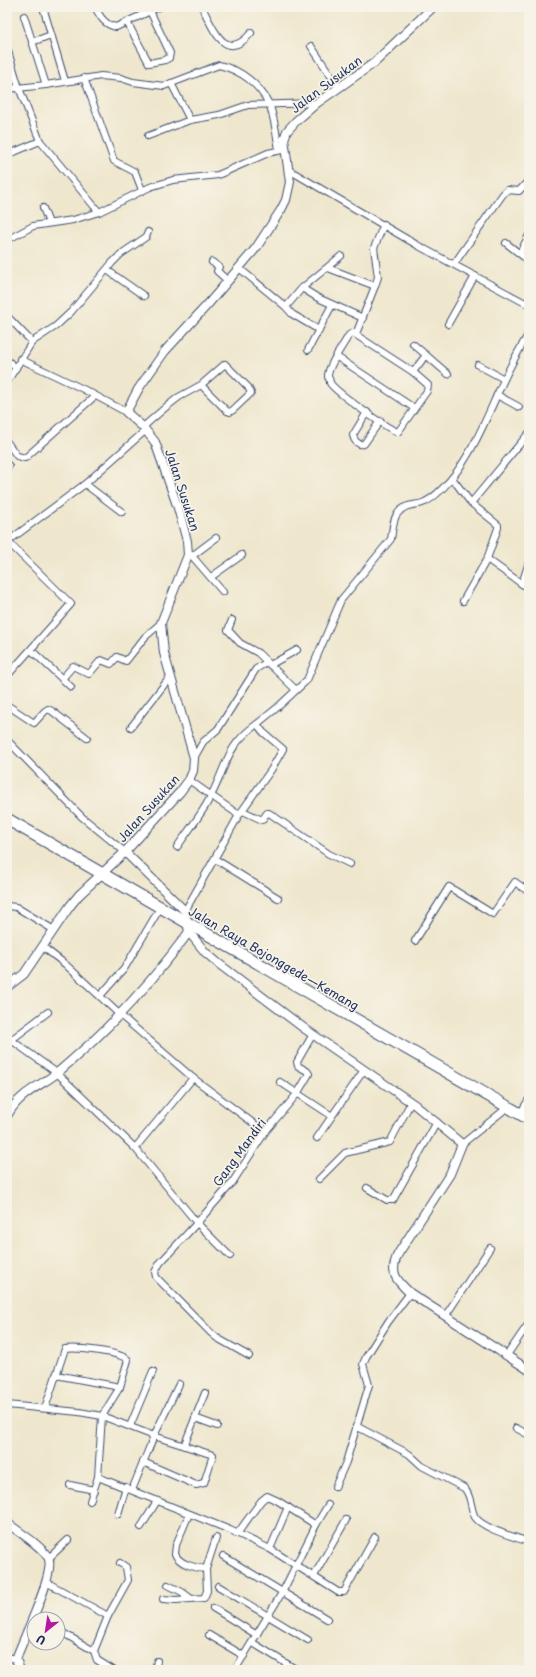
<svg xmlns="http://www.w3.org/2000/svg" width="536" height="1677" viewBox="0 0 536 1677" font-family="'Playpen Sans',sans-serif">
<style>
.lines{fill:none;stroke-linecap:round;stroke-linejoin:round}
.minor-casing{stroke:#3b4b6f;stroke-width:8}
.tertiary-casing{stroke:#3b4b6f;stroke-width:10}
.trunk-casing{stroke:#3b4b6f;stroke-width:13}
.minor{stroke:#fff;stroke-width:6}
.tertiary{stroke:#fff;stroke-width:8}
.trunk{stroke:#fff;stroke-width:11}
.labels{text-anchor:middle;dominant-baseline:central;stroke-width:3.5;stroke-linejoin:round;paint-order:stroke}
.street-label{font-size:12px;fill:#1b2f5e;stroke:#f7f3e8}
</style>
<rect width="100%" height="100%" fill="#f7f3e8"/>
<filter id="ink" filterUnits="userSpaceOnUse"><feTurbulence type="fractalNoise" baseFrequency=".025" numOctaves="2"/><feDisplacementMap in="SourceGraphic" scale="8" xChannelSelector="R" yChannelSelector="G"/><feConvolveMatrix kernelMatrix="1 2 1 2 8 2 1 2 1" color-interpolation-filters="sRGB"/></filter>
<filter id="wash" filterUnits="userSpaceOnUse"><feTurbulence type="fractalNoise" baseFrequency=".012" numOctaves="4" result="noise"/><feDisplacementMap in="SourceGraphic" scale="16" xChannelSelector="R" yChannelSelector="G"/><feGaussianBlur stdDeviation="0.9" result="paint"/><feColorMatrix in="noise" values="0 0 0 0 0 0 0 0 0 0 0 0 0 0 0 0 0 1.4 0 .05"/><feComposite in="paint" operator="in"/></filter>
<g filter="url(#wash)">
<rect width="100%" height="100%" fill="#efe7cd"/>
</g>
<g filter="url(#ink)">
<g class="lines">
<g class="minor-casing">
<g id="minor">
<path d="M 43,7 L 65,81"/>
<path d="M 95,7 C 100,17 105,25 116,27 L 159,7"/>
<path d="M 202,7 C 213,28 225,64 251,33"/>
<path d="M 24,16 L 46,85"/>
<path d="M 127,22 L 149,63 L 165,60 L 169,58 L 170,53 L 150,11"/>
<path d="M 32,42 L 51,35"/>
<path d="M 311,46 L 339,88"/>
<path d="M 7,48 L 19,88 L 40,141 L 99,212"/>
<path d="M 84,78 L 114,161 L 135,172 L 142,190"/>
<path d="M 171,83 L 190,120"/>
<path d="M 7,89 L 46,85 L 101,76 L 121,78 L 133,82 L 164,86 L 219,65 C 241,70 259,84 269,104 C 274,115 277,138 279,150"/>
<path d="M 148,136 L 190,120 L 219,115 L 248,105 L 317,103"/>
<path d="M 7,155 L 40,141"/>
<path d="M 289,170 L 417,245 L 529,305"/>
<path d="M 43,208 L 49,223"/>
<path d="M 7,240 L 33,226 L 73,220 L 99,212 L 150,187 L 173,180 L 218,175 L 268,153 L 282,150"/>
<path d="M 506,243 L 529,261"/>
<path d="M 520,253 L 529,235"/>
<path d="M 212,262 L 219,267 L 217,271 L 228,281"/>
<path d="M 454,264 L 503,194 L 507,190 L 519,191 L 529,180"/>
<path d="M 239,268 L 286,307"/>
<path d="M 328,268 L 375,286"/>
<path d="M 107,270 L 144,296"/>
<path d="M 302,288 L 318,298 L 363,318"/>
<path d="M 7,316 L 32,342"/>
<path d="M 448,324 L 475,276"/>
<path d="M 319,330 L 292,314 L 286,307 L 302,288 L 341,256"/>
<path d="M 353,333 L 413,372 L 428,385 L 427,391 L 398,432 C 387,429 336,392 330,383 C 330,382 329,377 328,377 C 327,367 344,344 349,335 Z"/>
<path d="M 356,334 L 375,286 L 378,277 L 374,248 L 384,224"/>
<path d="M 413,344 L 426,355 L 413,372"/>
<path d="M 308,350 L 332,305"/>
<path d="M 426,355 L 448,374"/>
<path d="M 337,357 L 414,408"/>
<path d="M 20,359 L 83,389 L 126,412"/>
<path d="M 7,360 L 16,368"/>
<path d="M 478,365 L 504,379"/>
<path d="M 7,382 L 32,342 L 56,326 L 71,312 L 112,263 L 121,254 L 146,237 L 148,232"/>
<path d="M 497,395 L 519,407"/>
<path d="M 367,412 L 353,435 C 354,441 358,445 364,444 L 380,421"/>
<path d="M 143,427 L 166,407 L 179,397 L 201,385 L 225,364 L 248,387 L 251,393 L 233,410 L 230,412 L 227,411 L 201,385"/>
<path d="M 7,442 L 17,456 L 25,458 L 95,396"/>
<path d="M 7,464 L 9,466"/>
<path d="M 452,478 L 471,503 L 498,525 L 498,528 L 487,559 L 463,601"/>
<path d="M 85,484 L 122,512"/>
<path d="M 471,503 L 529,433"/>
<path d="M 7,542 L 85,484 L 146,430"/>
<path d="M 188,555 L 192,556 L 223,592"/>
<path d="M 192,556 L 216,538"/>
<path d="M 487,559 L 522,584 L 529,562"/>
<path d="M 211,577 L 242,555"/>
<path d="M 522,584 L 529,588"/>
<path d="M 232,620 L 228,630 L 240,643 L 258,653 L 295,689"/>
<path d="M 31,650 L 71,687"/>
<path d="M 270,665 L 297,650"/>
<path d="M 7,676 L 71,604 L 8,542"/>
<path d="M 62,679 L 73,666 L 89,674 L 101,660 L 111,664 L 117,657 L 126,661 L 145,637 L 161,623"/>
<path d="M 7,705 L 34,723 L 45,711 L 48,709 L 52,711 L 87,738"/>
<path d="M 131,727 L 171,676"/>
<path d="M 7,740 L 82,817 L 125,852"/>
<path d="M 194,758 L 203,742 L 218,729 L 256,669 L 267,662"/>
<path d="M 189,780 L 239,815"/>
<path d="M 243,811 L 262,820 L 267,813 L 269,813 L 329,854 L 350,864"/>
<path d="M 177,847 C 188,831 202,814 211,796 C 227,765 226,746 257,724"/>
<path d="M 215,859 L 278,898"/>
<path d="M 7,906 L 16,907 L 54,930"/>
<path d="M 185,911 L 239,815 L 271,770 L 283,749 L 263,732 L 257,724 L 278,707 L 307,680 L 341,600 L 391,539 C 393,530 392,520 398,513 C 407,502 415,507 425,502 C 436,497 445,486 452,478 C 472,453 484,424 497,395 C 506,374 517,353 529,333"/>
<path d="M 415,941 L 449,887 L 493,914 L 515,882 L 529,892"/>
<path d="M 43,947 L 65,964 L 119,1014 L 193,1078"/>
<path d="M 100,996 L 124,969 L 160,908"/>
<path d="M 7,1037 L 57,1073 L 135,1148 L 197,1223 L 230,1256"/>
<path d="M 11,1040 L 48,1012"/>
<path d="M 280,1082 L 332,1116 L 364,1070"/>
<path d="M 520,1114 L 529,1099"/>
<path d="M 317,1138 L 332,1116"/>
<path d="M 462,1144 L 508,1107"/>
<path d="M 135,1148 L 193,1078 L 265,1132"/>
<path d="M 319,1179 L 345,1153 L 390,1142 L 411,1102"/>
<path d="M 367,1188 L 387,1200 L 393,1200 L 437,1122"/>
<path d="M 446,1315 L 490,1248"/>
<path d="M 507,1355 L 529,1323"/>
<path d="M 249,1356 L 217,1338 L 211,1333 L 156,1277 L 155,1272 L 160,1263 L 197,1223 L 232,1183 L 265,1132 L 297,1094 L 309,1074 L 307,1071 L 298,1066 L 297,1062 L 313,1034"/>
<path d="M 56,1375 L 120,1387"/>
<path d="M 7,1405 L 79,1412 L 102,1416 L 120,1387 L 128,1360 C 121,1352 76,1347 65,1349 L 45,1408"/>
<path d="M 195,1418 L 217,1426"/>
<path d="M 130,1426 L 153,1371"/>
<path d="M 356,1426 L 409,1454 L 422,1466 L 464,1488 C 472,1496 470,1508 475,1517 C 483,1529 515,1537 529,1542"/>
<path d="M 516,1428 L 529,1435"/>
<path d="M 184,1446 L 205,1393"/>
<path d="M 143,1462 L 196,1485 L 204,1483 L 213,1455 L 154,1436 L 179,1384"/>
<path d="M 98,1477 L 230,1530 L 270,1549 L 338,1592 L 344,1592 L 375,1537"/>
<path d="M 70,1485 L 94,1490"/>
<path d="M 335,1487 L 346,1462 L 369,1385 L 363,1364 L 366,1357 L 388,1322 L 410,1293"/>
<path d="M 90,1501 L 98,1477 L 102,1416 L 154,1436 L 132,1490"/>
<path d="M 118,1514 L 126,1487"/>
<path d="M 189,1514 L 176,1545 L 175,1554 C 179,1564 195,1568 206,1569 L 216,1538"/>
<path d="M 141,1527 L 157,1501"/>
<path d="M 237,1534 L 261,1501 L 267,1496 L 278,1501 L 316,1525"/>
<path d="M 270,1549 L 288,1507"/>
<path d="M 223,1556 L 327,1619"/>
<path d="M 49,1558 L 68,1540"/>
<path d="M 314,1576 L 346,1520"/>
<path d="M 46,1582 L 108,1616"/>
<path d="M 168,1585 L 182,1592 L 190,1598"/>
<path d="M 218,1586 L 308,1640"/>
<path d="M 163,1599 L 176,1600 L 204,1598 L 207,1591 L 206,1569"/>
<path d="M 213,1608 L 257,1635"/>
<path d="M 58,1630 L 94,1651 L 108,1616 L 128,1580 L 126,1567 L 120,1563"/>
<path d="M 209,1635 L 244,1656"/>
<path d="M 253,1643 L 297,1670"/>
<path d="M 94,1651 L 97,1660 L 113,1670"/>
<path d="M 7,1657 L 16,1659"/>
<path d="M 155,1670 L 157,1661"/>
<path d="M 235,1670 L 283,1591 L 316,1525 L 328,1505"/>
</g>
</g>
<g class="tertiary-casing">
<g id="tertiary">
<path d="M 125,852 L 185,911 L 189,932 L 205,952 L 219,964 L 305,1029 L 415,1105 L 462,1144 L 450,1174 L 398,1254 C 389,1273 396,1280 410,1293 L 529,1370"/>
<path d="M 7,987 L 24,974 L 70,906 L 79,895 L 125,852 L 180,792 L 189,780 L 193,771 L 194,758 L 164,653 L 161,623 L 188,555 L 187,541 L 178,508 L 155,442 L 143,427 L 126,412 L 139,388 L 165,351 L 209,303 L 256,248 L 281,210 L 286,200 L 290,182 L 284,139 L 287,131 L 296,121 L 317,103 L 374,63 L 433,7"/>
<path d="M 7,1116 C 19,1093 39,1087 57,1073 C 69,1063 81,1052 92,1042 C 127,1009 160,971 189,932"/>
<path d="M 7,1523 C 20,1533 38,1543 48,1557 C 57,1571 22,1641 16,1659 L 20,1670"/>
</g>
</g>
<g class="trunk-casing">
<path id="trunk" d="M 7,819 L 529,1119"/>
</g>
<use href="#minor" class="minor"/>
<use href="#tertiary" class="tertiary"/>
<use href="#trunk" class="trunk"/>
</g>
</g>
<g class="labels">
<g class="street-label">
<text transform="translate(326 84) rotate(-37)">Jalan Susukan</text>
<text transform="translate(183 490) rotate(72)">Jalan Susukan</text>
<text transform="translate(148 808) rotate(-48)">Jalan Susukan</text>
<text transform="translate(274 958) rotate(30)">Jalan Raya Bojonggede—Kemang</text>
<text transform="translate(239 1152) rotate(-54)">Gang Mandiri</text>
</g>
</g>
<rect width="536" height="1677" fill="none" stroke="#f7f3e8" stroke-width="24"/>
<g transform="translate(46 1631) rotate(210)"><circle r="19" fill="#f7f3e8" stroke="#9fa5b1"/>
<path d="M0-3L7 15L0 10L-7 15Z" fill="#b5179e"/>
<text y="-6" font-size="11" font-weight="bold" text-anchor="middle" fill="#1b2f5e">U</text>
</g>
</svg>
